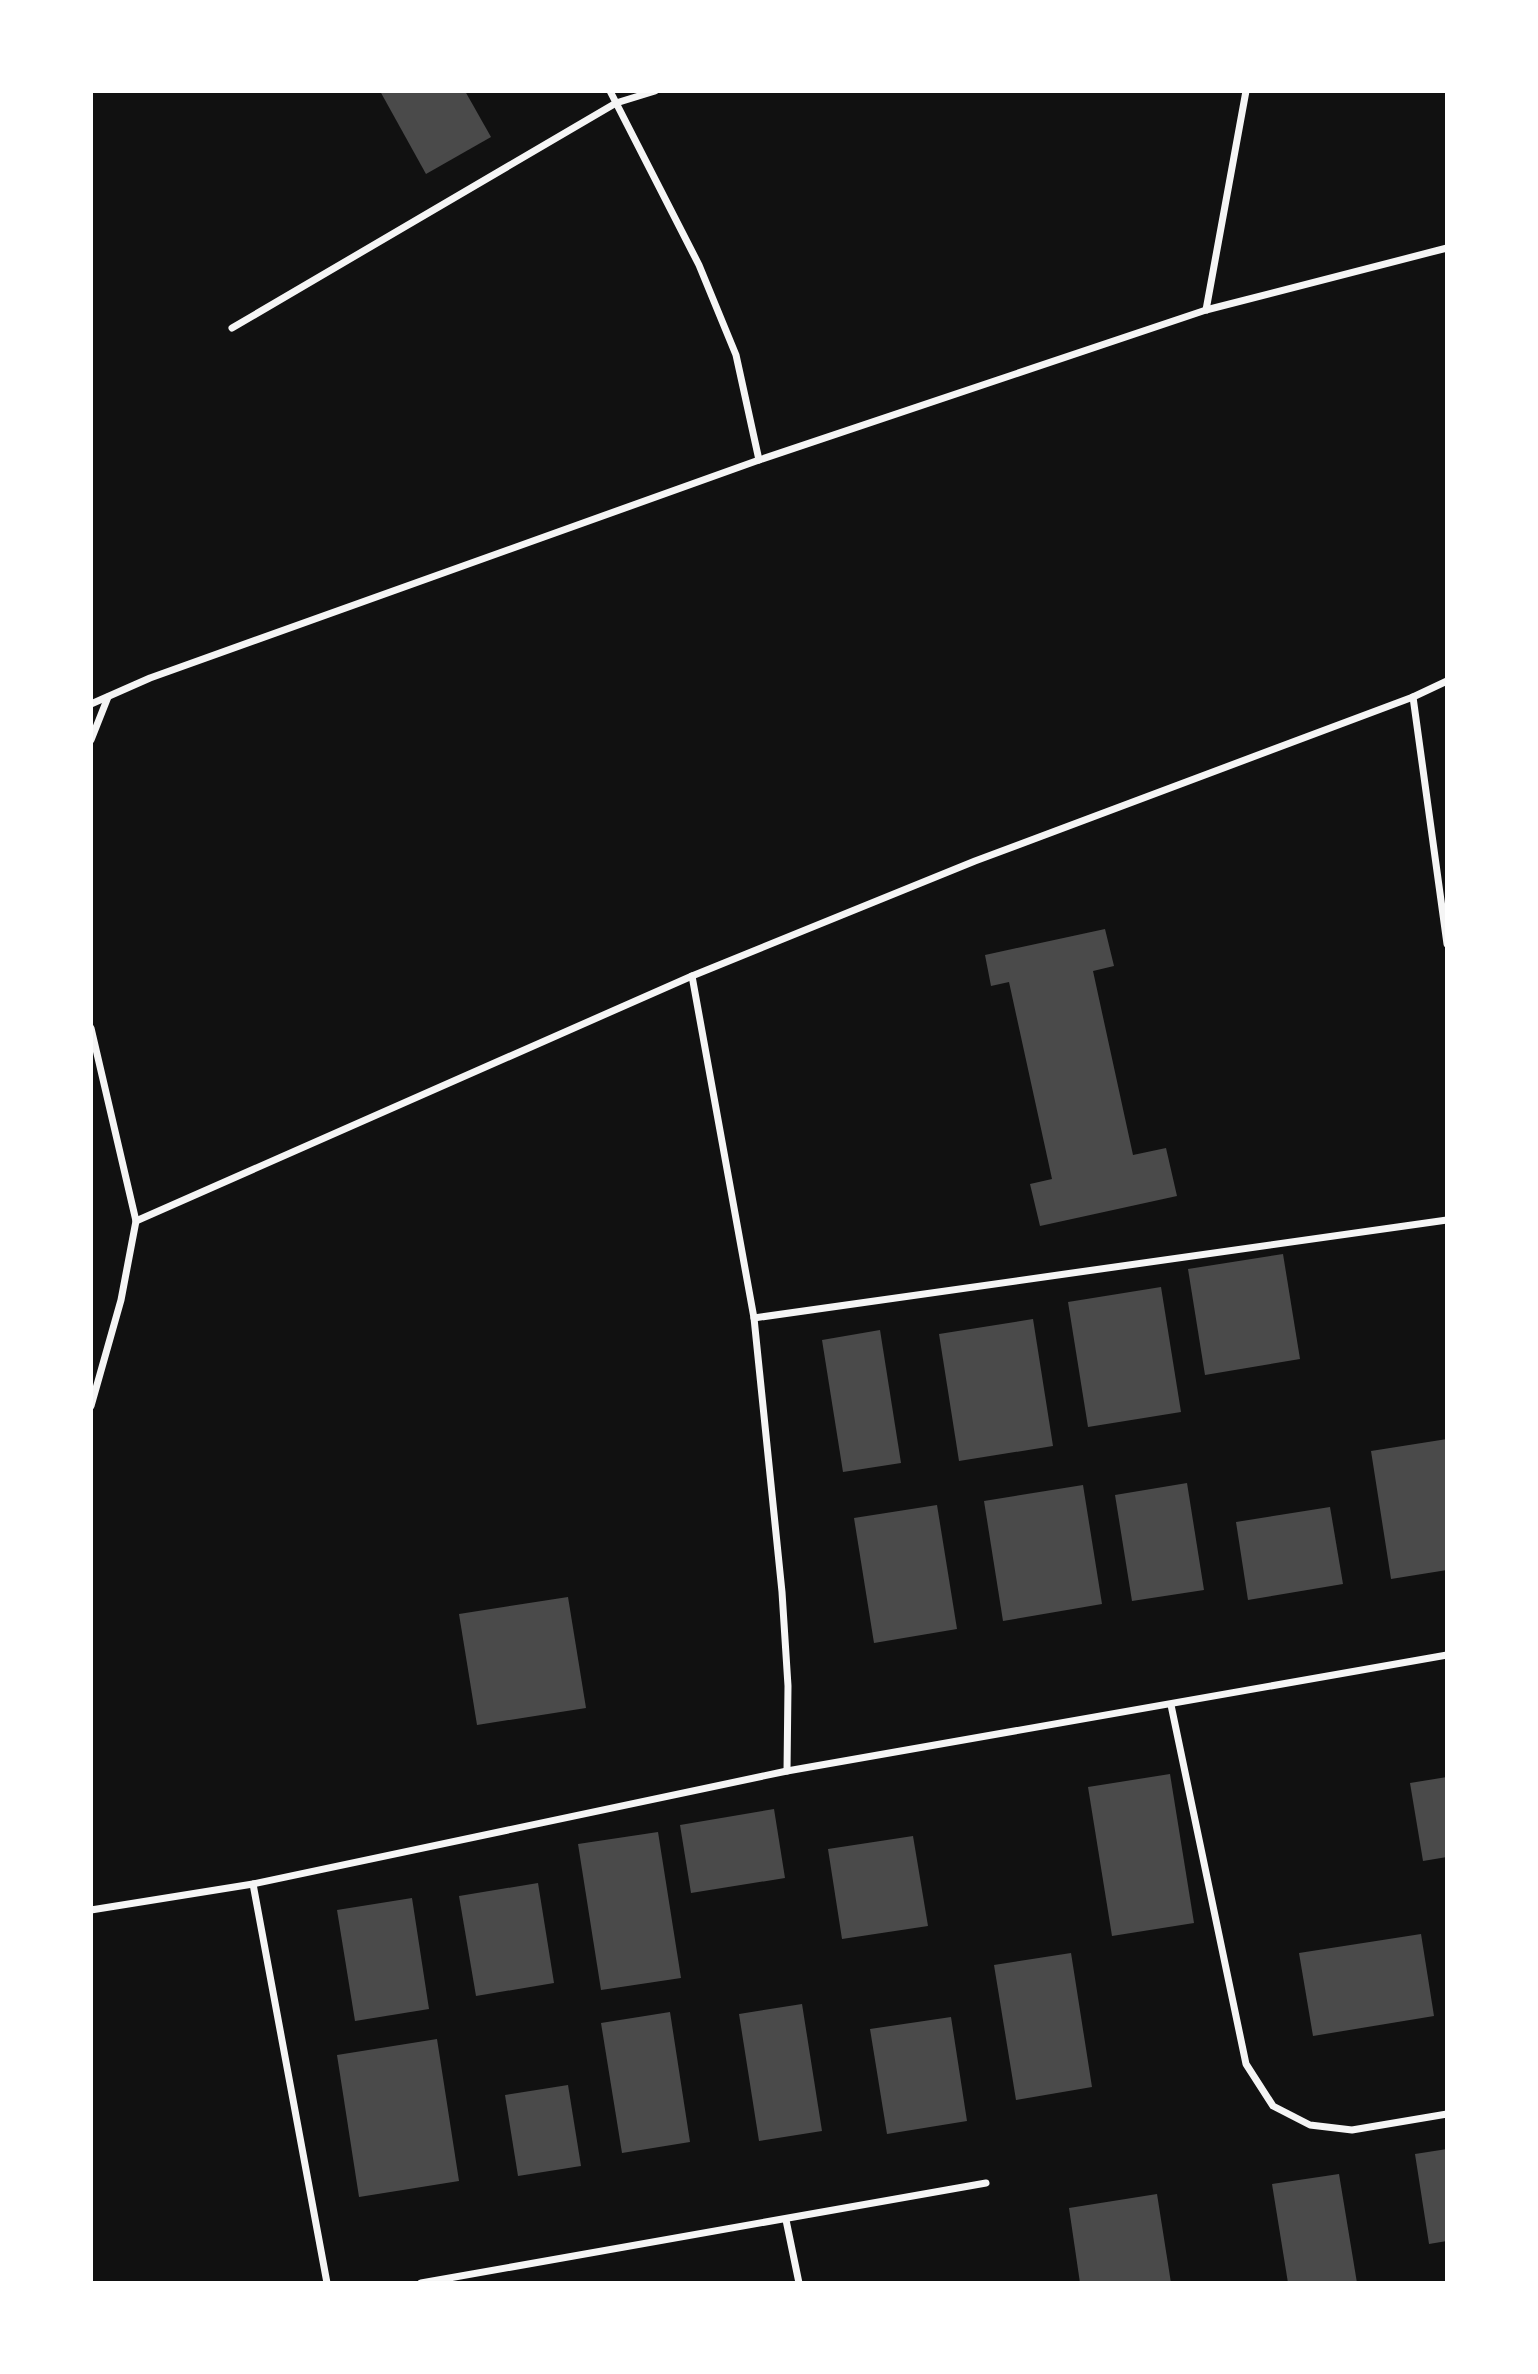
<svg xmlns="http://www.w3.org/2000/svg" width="1538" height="2374" viewBox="0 0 1538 2374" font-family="'DM Sans',sans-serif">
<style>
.building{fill:#4a4a4a}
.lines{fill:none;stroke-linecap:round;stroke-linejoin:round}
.minor{stroke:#f5f5f5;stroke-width:7}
</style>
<rect width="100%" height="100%" fill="#111"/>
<g class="building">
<path d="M 380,91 L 465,91 L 491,137 L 426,174 Z"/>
<path d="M 1105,929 L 1114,966 L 1093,971 L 1133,1155 L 1166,1148 L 1177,1196 L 1040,1226 L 1030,1184 L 1052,1179 L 1009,982 L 991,986 L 985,955 Z"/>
<path d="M 1283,1254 L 1300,1359 L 1205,1375 L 1188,1269 Z"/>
<path d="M 1161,1287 L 1181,1412 L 1088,1427 L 1068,1302 Z"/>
<path d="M 1033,1319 L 1053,1446 L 959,1461 L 939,1334 Z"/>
<path d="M 880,1330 L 901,1463 L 843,1472 L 822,1340 Z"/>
<path d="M 1447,1439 L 1447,1570 L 1391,1579 L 1371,1451 Z"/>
<path d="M 1187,1483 L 1204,1590 L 1132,1601 L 1115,1495 Z"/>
<path d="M 1083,1485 L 1102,1604 L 1003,1621 L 984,1501 Z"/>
<path d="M 937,1505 L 957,1629 L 874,1643 L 854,1518 Z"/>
<path d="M 1330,1507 L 1343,1584 L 1248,1600 L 1236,1522 Z"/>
<path d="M 568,1597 L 586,1708 L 477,1725 L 459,1614 Z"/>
<path d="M 1170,1774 L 1194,1923 L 1112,1936 L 1088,1787 Z"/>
<path d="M 1447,1777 L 1447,1857 L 1423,1861 L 1410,1783 Z"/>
<path d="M 774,1809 L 785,1878 L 691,1893 L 680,1825 Z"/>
<path d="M 658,1832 L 681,1978 L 601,1990 L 578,1844 Z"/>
<path d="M 913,1836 L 928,1926 L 842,1939 L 828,1849 Z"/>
<path d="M 538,1883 L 554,1983 L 476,1996 L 459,1896 Z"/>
<path d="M 412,1898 L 429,2009 L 355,2021 L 337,1910 Z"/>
<path d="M 1421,1934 L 1434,2016 L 1313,2036 L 1299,1953 Z"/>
<path d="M 1071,1953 L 1092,2087 L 1016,2100 L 994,1965 Z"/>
<path d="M 802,2004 L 822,2131 L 759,2141 L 739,2014 Z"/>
<path d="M 670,2012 L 690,2142 L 622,2153 L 601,2023 Z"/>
<path d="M 951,2017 L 967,2121 L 887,2134 L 870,2029 Z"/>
<path d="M 437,2039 L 459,2181 L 359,2197 L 337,2055 Z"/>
<path d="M 568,2085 L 581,2166 L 518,2176 L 505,2095 Z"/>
<path d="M 1447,2149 L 1447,2241 L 1429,2244 L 1415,2154 Z"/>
<path d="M 1339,2174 L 1357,2283 L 1288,2283 L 1272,2184 Z"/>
<path d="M 1157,2194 L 1171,2283 L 1080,2283 L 1069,2208 Z"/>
</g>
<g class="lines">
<g class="minor">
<path d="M 610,91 L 699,265 L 736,355 L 759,460"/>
<path d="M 1206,310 L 1246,91"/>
<path d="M 232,328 L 616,103 L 655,91"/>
<path d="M 1413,697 L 1447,944"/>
<path d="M 91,704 L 150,678 L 759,460 L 1206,310 L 1447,248"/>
<path d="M 91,740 L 108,697"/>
<path d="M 692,976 L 754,1318 L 782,1592 L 788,1686 L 787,1771"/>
<path d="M 91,1028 L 136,1221 L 121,1300 L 91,1406"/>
<path d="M 136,1221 L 692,976 L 975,861 L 1413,697 L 1447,681"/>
<path d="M 754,1318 L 1447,1220"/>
<path d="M 1171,1705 L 1246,2064 L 1273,2106 L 1310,2125 L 1352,2130 L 1447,2114"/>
<path d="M 253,1884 L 327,2283"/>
<path d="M 91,1910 L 253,1884 L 787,1771 L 1447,1655"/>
<path d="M 786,2220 L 799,2283"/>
<path d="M 421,2283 L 986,2183"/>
</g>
</g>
<rect width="1538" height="2374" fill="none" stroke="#ffffff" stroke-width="186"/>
</svg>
